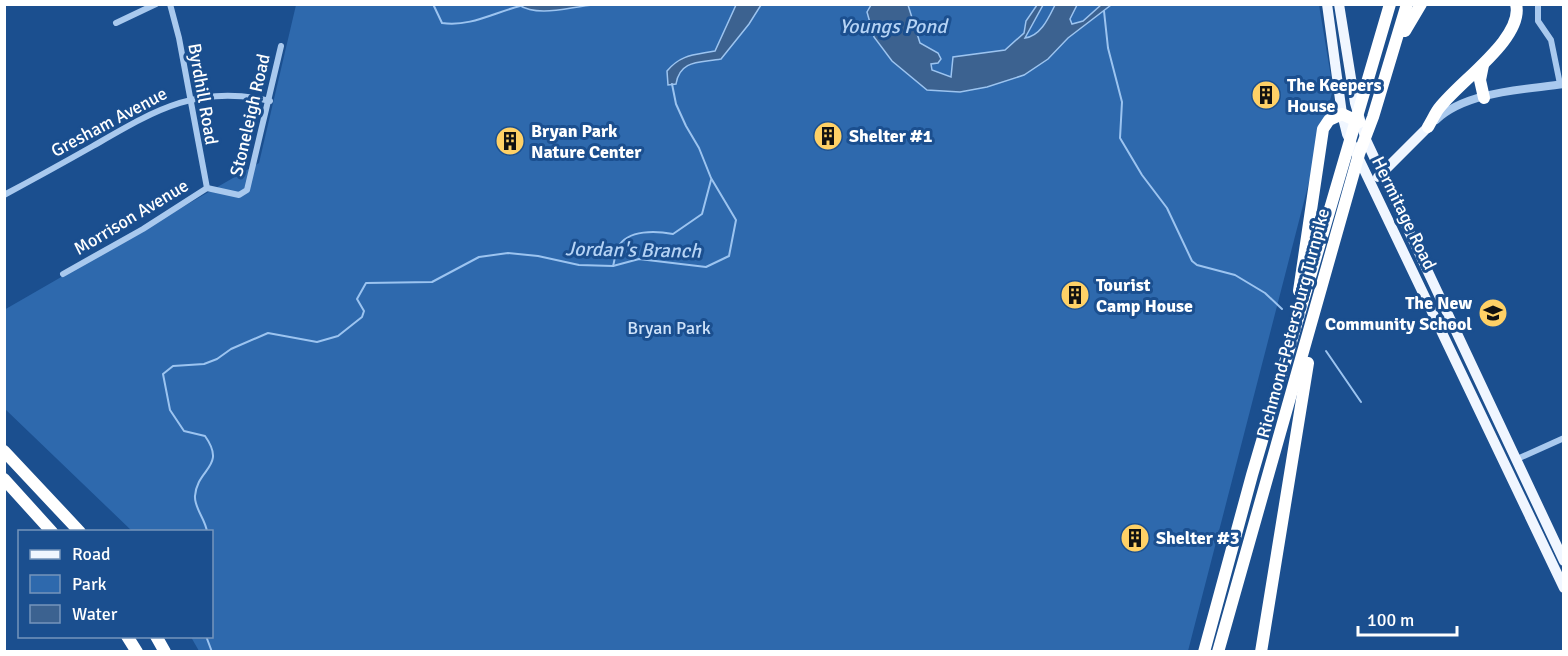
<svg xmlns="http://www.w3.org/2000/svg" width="1568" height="656" viewBox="0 0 1568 656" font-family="Signika,sans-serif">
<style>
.green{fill:#2e69ad}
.water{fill:#3c6290;stroke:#9cc4f0;stroke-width:1.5}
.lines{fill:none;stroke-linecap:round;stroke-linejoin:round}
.stream{stroke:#9cc4f0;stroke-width:2}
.minor{stroke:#a9c9ee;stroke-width:6}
.tertiary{stroke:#a9c9ee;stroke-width:8}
.primary{stroke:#f0f6ff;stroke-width:10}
.motorway{stroke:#fff;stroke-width:12}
.labels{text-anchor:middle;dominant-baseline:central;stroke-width:6;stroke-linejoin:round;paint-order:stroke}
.poi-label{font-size:18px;font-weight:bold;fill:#fff;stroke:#1b4f8f;text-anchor:start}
.street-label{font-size:18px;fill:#fff;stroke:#1b4f8f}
.park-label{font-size:18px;fill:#cfe3fa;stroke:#1b4f8f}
.water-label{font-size:20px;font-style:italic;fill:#b5d3f5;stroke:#1b4f8f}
</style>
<rect width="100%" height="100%" fill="#1b4f8f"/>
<path class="green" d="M 296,5 L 1319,5 L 1333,89 L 1188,651 L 199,651 L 191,637 L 212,636 L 212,532 L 132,531 L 5,409 L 4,310 L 259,163 Z"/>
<g class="water">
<path d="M 519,5 L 519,4 L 628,5 C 617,5 605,4 594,5 C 572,6 539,18 519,5 Z"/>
<path d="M 736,5 L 761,5 L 749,24 L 721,59 C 701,63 680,59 676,84 L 668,85 L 667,71 C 681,54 695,55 715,51 Z"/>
<path d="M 871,5 L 908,5 L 920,43 L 938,53 L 941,59 L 938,63 L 931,64 L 932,70 L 951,77 L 953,57 L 1005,50 L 1024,33 L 1026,21 L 1037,5 L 1043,5 L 1025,38 C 1041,36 1049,17 1055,5 L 1077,5 L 1070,19 L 1072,24 L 1083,21 L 1101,5 L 1111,5 L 1068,38 L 1048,59 L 1024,75 L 987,87 L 960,92 L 927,90 L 892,61 L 874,37 L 867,12 Z"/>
</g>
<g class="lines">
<g class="stream">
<path d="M 433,4 L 442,23 C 470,27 493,13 520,6"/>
<path d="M 1104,11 L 1108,48 L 1122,102 L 1120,138 L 1142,175 L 1167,208 L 1192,261 L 1197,265 L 1235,275 L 1265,293 L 1282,309"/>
<path d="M 613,266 C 615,260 615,252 618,247 C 628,229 657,231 673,234 L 702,214 L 711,180"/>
<path d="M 1326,351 L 1361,402"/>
<path d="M 207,532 C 206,520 194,508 195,496 C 197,468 227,467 205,436 L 184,431 L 170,410 L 163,374 L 173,366 L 204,364 L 217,359 L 231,349 L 268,333 L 317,342 L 338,336 L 362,317 L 364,311 L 357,299 L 366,283 L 432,282 L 479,257 L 508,253 L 538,256 L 579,265 L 613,266 L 639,259 L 706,267 L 729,256 L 736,220 L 711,178 L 699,148 L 686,126 L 676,104 L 672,84"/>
<path d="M 206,636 L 212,652"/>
</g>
<g class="minor">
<path d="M 170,4 L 179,38 L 207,188"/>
<path d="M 1538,4 L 1538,21 L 1551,40 L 1560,84"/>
<path d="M 116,23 L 156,4"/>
<path d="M 207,188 L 239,195 L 247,190 L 281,46"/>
<path d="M 4,195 C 34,179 63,163 93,146 C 152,112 198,83 270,101"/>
<path d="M 63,274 L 143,229 L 207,188"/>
<path d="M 1515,460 L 1564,438"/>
</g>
<path class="tertiary" d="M 1436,120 C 1467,91 1523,90 1564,84"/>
<g class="primary">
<path d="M 1327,4 L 1342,114 L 1347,134 L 1564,588"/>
<path d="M 1339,4 L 1355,103 L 1366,140 L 1564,561"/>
<path d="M 1378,177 L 1428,127"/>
</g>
<g class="motorway">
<path d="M 1405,31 L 1421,4"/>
<path d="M 1483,65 L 1480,80 L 1484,98"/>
<path d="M 1428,127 C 1431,122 1434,116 1437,111 C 1455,84 1525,39 1516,4"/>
<path d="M 1299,291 L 1323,129 L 1329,120 L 1342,114 L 1359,122"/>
<path d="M 4,451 L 80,532"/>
<path d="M 4,479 L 52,532"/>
<path d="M 127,636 L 137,652"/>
<path d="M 156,636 L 165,652"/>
<path d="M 1204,652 L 1252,475 L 1390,4"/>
<path d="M 1218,652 L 1359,154 L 1373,117 L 1407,4"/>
<path d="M 1261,652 L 1308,363"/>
</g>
</g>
<defs>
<g id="building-disc" transform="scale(1.5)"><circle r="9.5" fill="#ffd166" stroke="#1b4f8f"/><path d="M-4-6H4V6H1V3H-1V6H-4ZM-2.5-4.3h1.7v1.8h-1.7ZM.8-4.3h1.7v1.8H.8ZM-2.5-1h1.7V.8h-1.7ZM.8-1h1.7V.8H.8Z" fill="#111"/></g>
<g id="school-disc" transform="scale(1.5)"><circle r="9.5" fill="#ffd166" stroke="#1b4f8f"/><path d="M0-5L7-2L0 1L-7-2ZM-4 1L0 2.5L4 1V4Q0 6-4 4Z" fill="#111"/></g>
</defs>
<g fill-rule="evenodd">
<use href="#building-disc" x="1266" y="95"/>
<use href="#building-disc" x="828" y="136"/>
<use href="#building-disc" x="510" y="141"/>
<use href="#building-disc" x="1075" y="295"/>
<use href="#school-disc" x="1493" y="313"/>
<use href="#building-disc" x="1135" y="538"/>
</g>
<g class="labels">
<g class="poi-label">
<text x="1287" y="85">The Keepers<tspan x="1287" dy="21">House</tspan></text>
<text x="531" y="131">Bryan Park<tspan x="531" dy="21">Nature Center</tspan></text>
<text x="849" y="136">Shelter #1</text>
<text x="1096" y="285">Tourist<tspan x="1096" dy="21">Camp House</tspan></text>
<text x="1472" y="303" text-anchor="end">The New<tspan x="1472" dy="21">Community School</tspan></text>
<text x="1156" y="538">Shelter #3</text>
</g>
<g class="street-label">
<text transform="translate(203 94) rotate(80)">Byrdhill Road</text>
<text transform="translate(250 115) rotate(-77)">Stoneleigh Road</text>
<text transform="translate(109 122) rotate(-28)">Gresham Avenue</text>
<text transform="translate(1404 213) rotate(64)">Hermitage Road</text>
<text transform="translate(131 217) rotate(-31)">Morrison Avenue</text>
<text transform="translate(1293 323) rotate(-75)">Richmond-Petersburg Turnpike</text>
</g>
<g class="park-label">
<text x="669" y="328">Bryan Park</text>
</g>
<g class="water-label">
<text x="893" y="26">Youngs Pond</text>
<text transform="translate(633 250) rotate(1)">Jordan's Branch</text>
</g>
</g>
<rect width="1568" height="656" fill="none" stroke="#ffffff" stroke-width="12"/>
<rect x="18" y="530" width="195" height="108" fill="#1b4f8f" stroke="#7695bc" stroke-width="1.5"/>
<rect x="30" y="550" width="30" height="9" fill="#f0f6ff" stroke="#7695bc" stroke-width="1.5"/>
<text x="72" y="560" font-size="18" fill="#ffffff">Road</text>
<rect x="30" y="575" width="30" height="18" fill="#2e69ad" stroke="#7695bc" stroke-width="1.5"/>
<text x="72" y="590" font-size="18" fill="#ffffff">Park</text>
<rect x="30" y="605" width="30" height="18" fill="#3c6290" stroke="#7695bc" stroke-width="1.5"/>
<text x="72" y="620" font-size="18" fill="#ffffff">Water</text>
<path d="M1358 626v9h99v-9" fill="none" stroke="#ffffff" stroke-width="3"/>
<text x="1367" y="626" font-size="18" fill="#ffffff" stroke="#1b4f8f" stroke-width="4.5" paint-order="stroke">100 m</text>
</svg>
